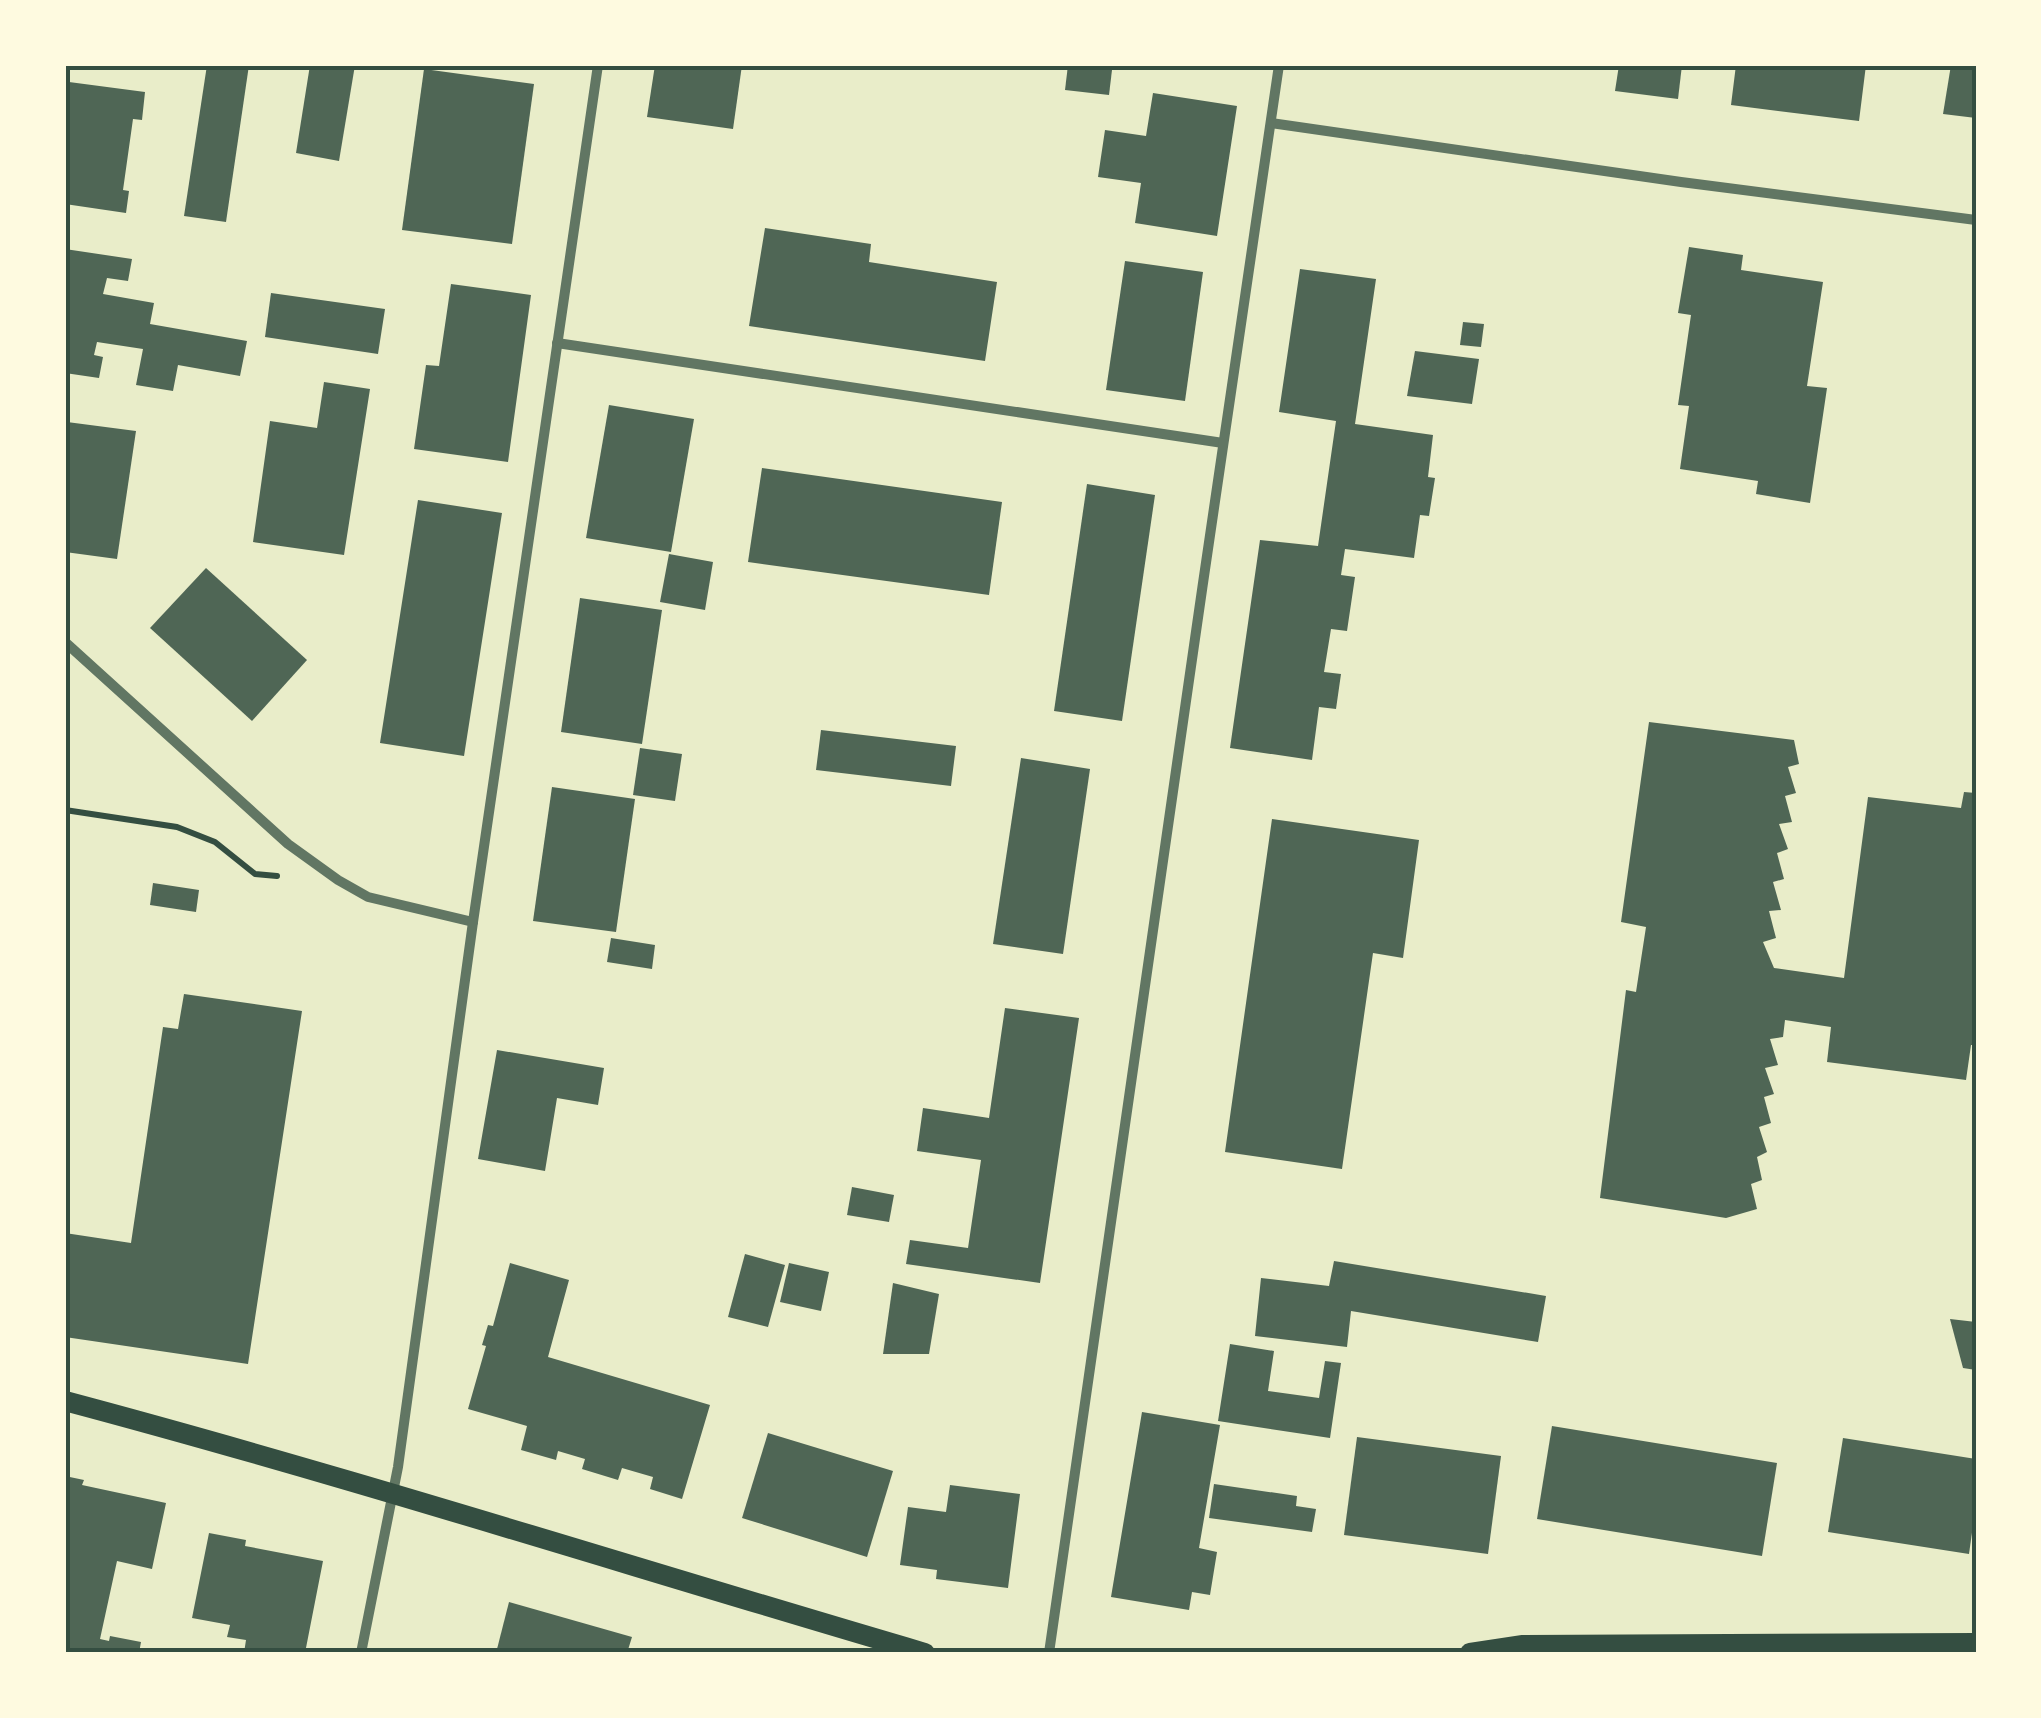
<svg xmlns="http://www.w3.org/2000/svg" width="2041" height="1718" viewBox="0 0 2041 1718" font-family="Jost,sans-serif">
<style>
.building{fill:#4f6655}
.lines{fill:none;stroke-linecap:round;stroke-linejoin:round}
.path{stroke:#344e41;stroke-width:6}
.minor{stroke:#617663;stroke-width:10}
.secondary{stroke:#344e41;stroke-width:20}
.neatline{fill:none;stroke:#344e41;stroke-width:4}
</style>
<rect width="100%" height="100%" fill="#e9edc9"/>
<g class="building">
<path d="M 207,65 L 249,65 L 226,222 L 184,216 Z"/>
<path d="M 310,65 L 355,65 L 339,161 L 296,153 Z"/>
<path d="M 655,65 L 742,65 L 733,129 L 647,117 Z"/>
<path d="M 1068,65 L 1112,70 L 1109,95 L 1065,90 Z"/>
<path d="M 1619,65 L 1682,65 L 1678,99 L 1615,91 Z"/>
<path d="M 1736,65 L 1866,65 L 1859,121 L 1731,105 Z"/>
<path d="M 1951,65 L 1976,65 L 1976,118 L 1943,114 Z"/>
<path d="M 424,69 L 534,84 L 512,244 L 402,230 Z"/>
<path d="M 69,82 L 145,92 L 142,120 L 133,119 L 123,190 L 129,191 L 126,213 L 65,204 L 65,106 Z"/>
<path d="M 1153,93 L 1237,106 L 1217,236 L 1135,223 L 1141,183 L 1098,177 L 1105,130 L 1146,136 Z"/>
<path d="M 765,228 L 871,244 L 869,262 L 997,282 L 985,361 L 749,326 Z"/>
<path d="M 1689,247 L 1743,255 L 1741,270 L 1823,282 L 1807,386 L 1827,388 L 1810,503 L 1756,494 L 1758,481 L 1680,469 L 1689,406 L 1678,405 L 1691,315 L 1678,313 Z"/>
<path d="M 65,249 L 132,259 L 128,281 L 107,278 L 103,294 L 154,303 L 150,324 L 247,341 L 240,376 L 178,365 L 173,391 L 136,385 L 143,349 L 97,342 L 94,355 L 103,357 L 99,378 L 65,373 Z"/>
<path d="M 1125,261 L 1203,272 L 1185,401 L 1106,390 Z"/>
<path d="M 1300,269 L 1376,279 L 1355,424 L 1433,435 L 1428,477 L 1435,478 L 1429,516 L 1420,515 L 1414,558 L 1345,549 L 1341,575 L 1355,577 L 1347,631 L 1331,629 L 1324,672 L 1341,674 L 1336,709 L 1319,707 L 1312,760 L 1230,748 L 1260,540 L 1318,546 L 1336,421 L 1279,412 Z"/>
<path d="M 451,284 L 531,295 L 508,462 L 414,449 L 426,365 L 439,366 Z"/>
<path d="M 271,293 L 385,309 L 378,354 L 265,337 Z"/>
<path d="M 1463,322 L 1484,324 L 1481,347 L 1460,345 Z"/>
<path d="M 1415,351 L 1479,359 L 1472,404 L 1407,396 Z"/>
<path d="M 324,382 L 370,389 L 344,555 L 253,542 L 270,421 L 317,428 Z"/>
<path d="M 609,405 L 694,419 L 671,552 L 586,538 Z"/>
<path d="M 67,422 L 136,431 L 117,559 L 65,552 L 65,439 Z"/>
<path d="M 762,468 L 1002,502 L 989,595 L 748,562 Z"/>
<path d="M 1087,484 L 1155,495 L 1122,721 L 1054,711 Z"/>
<path d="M 418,500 L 502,513 L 464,756 L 380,743 Z"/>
<path d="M 669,554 L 713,562 L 705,610 L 660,602 Z"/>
<path d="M 206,568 L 307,660 L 252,721 L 150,628 Z"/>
<path d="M 580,598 L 662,610 L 642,744 L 561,732 Z"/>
<path d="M 1649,722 L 1794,740 L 1799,764 L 1788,767 L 1796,793 L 1785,796 L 1792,822 L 1779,824 L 1788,849 L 1777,853 L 1784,879 L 1773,882 L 1781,910 L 1769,911 L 1776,938 L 1763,942 L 1774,968 L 1844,978 L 1868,797 L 1961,808 L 1964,792 L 1976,793 L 1976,1045 L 1971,1045 L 1966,1080 L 1827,1062 L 1831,1027 L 1785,1020 L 1783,1037 L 1770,1039 L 1778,1065 L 1765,1068 L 1774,1094 L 1764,1097 L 1771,1123 L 1759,1127 L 1767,1152 L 1757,1157 L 1762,1180 L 1751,1184 L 1757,1209 L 1726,1218 L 1600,1198 L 1626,990 L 1636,992 L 1646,927 L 1621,922 Z"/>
<path d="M 821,730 L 956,746 L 951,786 L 816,770 Z"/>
<path d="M 640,748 L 682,754 L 675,801 L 633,795 Z"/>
<path d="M 1021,758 L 1090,769 L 1063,954 L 993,944 Z"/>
<path d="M 552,787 L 635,799 L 616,932 L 533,921 Z"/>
<path d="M 1272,819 L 1419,840 L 1403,958 L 1373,953 L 1342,1169 L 1225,1152 Z"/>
<path d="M 153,883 L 199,890 L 196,912 L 150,905 Z"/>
<path d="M 611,938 L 655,945 L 652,969 L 607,962 Z"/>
<path d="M 184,994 L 302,1011 L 248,1364 L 65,1337 L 65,1233 L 131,1243 L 163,1027 L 178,1029 Z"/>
<path d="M 1005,1008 L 1079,1018 L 1040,1283 L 906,1264 L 910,1240 L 968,1248 L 981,1160 L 917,1151 L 923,1108 L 989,1118 Z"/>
<path d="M 497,1050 L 604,1068 L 598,1105 L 557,1098 L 545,1171 L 478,1159 Z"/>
<path d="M 852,1187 L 894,1195 L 889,1222 L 847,1215 Z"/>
<path d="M 745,1254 L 785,1265 L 768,1327 L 728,1317 Z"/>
<path d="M 1334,1261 L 1546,1296 L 1538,1342 L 1351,1311 L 1347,1347 L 1255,1336 L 1261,1278 L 1329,1286 Z"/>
<path d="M 510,1263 L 569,1280 L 548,1357 L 710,1405 L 682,1499 L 650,1489 L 653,1477 L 622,1468 L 618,1480 L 582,1469 L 585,1459 L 558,1451 L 556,1460 L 521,1450 L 527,1426 L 468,1409 L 486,1346 L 482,1345 L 488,1325 L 493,1326 Z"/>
<path d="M 789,1263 L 829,1272 L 821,1311 L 780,1302 Z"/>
<path d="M 893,1283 L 939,1294 L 929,1354 L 883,1354 Z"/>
<path d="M 1950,1319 L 1976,1322 L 1976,1370 L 1963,1368 Z"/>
<path d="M 1230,1344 L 1274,1351 L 1268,1391 L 1319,1398 L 1325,1361 L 1341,1363 L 1330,1438 L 1218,1421 Z"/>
<path d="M 1142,1412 L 1220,1425 L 1199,1548 L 1217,1552 L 1210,1595 L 1192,1592 L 1189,1610 L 1111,1597 Z"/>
<path d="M 1552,1426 L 1777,1463 L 1762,1556 L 1537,1519 Z"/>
<path d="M 768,1433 L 893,1471 L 867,1557 L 742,1518 Z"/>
<path d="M 1357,1437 L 1501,1456 L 1488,1554 L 1344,1535 Z"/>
<path d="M 1843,1438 L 1976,1459 L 1976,1504 L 1969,1554 L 1828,1532 Z"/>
<path d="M 65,1476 L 84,1480 L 82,1485 L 166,1503 L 152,1569 L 117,1561 L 100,1639 L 109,1641 L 110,1636 L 141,1642 L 139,1653 L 65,1653 L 65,1571 L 70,1551 L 65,1550 Z"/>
<path d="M 1214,1484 L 1297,1496 L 1296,1506 L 1316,1509 L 1312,1532 L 1209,1518 Z"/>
<path d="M 950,1485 L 1020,1494 L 1008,1588 L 936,1579 L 937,1570 L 900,1565 L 908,1507 L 946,1512 Z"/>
<path d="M 209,1533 L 246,1540 L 245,1546 L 323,1561 L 305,1653 L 244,1653 L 246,1640 L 227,1637 L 230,1625 L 192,1618 Z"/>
<path d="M 509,1602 L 632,1637 L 627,1653 L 496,1653 Z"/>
</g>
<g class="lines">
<path class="path" d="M 65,810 L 177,827 L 215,842 L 255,874 L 277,876"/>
<g class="minor">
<path d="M 1271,123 L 1681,182 L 1976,220"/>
<path d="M 557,343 L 1223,443"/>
<path d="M 65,642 L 288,844 L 338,880 L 368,897 L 473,922"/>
<path d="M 361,1653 L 398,1467 L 473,922 L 598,65"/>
<path d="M 1049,1653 C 1126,1124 1200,594 1279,65"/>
</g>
<g class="secondary">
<path d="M 65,1401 C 354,1478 638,1569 925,1653"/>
<path d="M 1470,1653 L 1523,1645 L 1976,1643"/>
</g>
</g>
<rect width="2041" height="1718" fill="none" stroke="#fefae0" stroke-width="135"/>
<rect x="68" y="68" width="1906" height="1582" class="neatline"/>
</svg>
